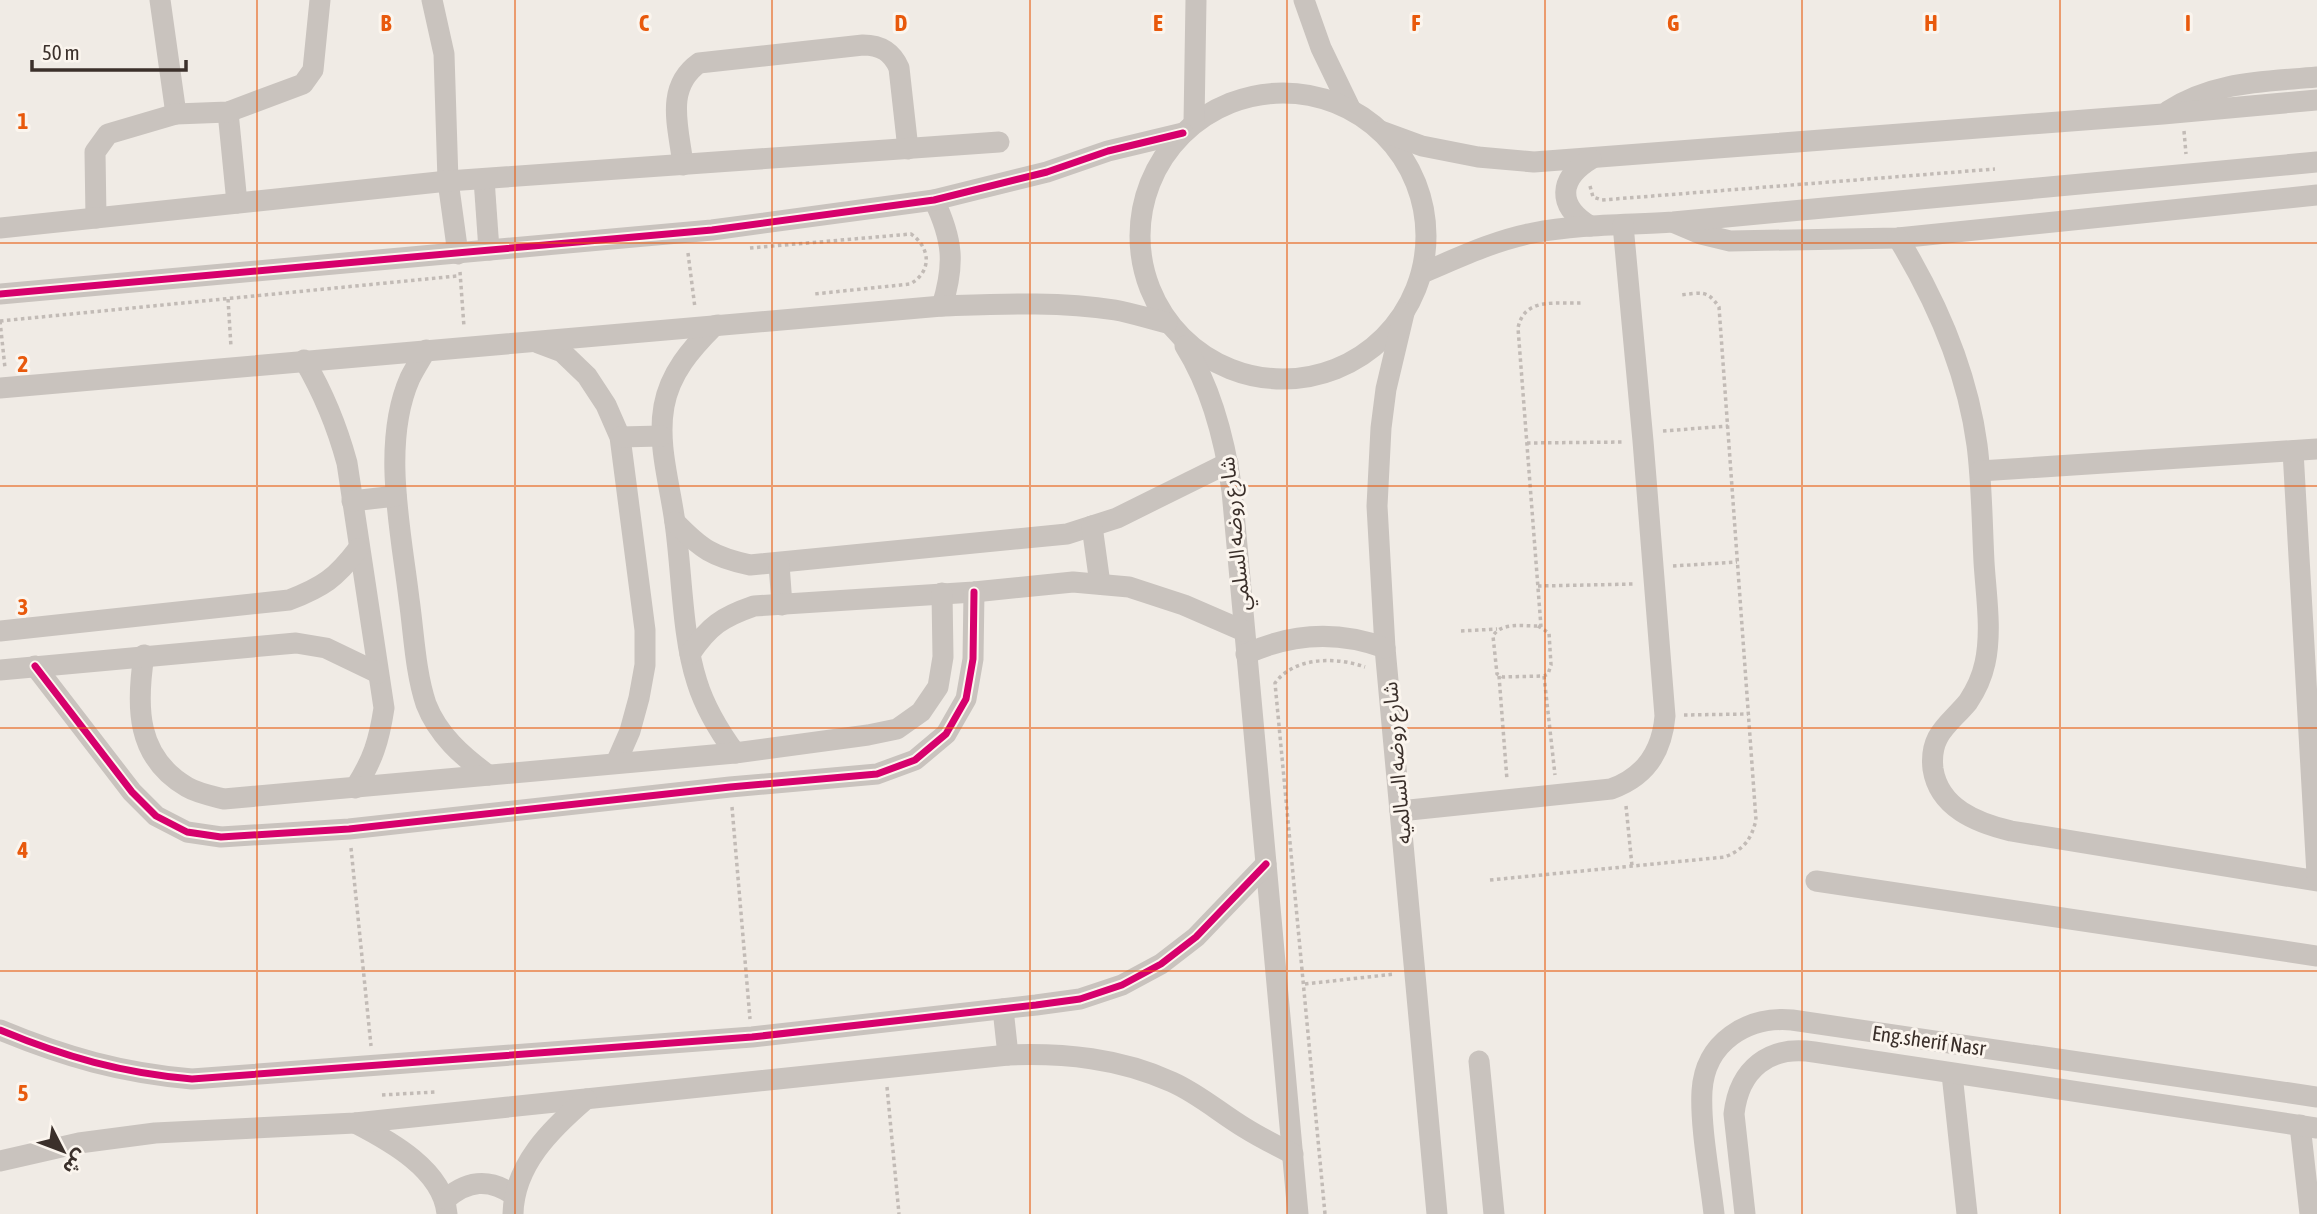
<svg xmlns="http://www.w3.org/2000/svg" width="2317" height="1214" viewBox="0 0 2317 1214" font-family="'Asap Condensed','Noto Sans Arabic',sans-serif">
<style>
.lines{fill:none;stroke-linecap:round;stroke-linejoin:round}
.path{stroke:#c2bbb6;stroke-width:3.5;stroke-dasharray:3.5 3.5;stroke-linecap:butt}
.minor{stroke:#c9c3be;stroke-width:21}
.cycleway-casing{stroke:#fbf5ee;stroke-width:11}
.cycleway{stroke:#d6006c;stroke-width:7}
.grid{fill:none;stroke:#e8590c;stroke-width:2;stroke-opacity:0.55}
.labels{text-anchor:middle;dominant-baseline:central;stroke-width:6;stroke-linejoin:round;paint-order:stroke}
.street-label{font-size:21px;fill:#3b302b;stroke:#fbf5ee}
.grid-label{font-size:23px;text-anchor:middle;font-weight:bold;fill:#e8590c;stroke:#fbf5ee;stroke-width:6;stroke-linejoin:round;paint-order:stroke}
</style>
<rect width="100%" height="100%" fill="#f0ebe5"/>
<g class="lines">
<g class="path">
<path d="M 2184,131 L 2186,154"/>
<path d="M 1590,186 L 1593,197 L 1602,200 L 1995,169"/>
<path d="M 750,248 L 911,234 C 931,248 932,272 910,284 L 814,294"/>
<path d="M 688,253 L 695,308"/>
<path d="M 460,272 L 464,327"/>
<path d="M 228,299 L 231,347"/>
<path d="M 0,321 L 457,276"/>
<path d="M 0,321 L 5,368"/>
<path d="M 1663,431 L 1728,426"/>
<path d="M 1527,443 L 1624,442"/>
<path d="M 1673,566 L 1737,562"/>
<path d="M 1538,586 L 1635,584"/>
<path d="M 1538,626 L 1549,633 L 1551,665 L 1548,674 L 1544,676 L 1503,677 L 1497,674 L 1493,636 C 1501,622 1523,626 1538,626 Z"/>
<path d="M 1541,627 L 1518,328 C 1524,297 1556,304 1581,303"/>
<path d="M 1461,631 L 1497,629"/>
<path d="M 1499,676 L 1507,780"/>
<path d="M 1544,676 L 1555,775"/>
<path d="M 1684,715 L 1748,714"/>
<path d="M 1626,806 L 1632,866"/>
<path d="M 732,807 L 750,1019"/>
<path d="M 351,848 L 371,1046"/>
<path d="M 1490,880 L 1725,857 C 1744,849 1751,840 1756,820 L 1719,307 C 1707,289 1701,293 1680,295"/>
<path d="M 1305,984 L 1395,974"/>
<path d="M 887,1087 L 899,1214"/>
<path d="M 382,1095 L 435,1092"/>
<path d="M 1325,1214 L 1275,683 C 1295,656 1337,657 1365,667"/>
</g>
<g class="minor">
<path d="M 160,0 L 176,114"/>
<path d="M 432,0 L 444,54 L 448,181 L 458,254"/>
<path d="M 1304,0 L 1321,48 L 1350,108"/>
<circle cx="1283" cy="236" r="143"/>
<path d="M 2168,111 C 2215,81 2263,82 2317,77"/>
<path d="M 228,112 L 237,203"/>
<path d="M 1194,123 L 1196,0"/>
<path d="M 1381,131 L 1422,146 L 1478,157 L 1534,162 L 2163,114 L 2317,100"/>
<path d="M 683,165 C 679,128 664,88 699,63 L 863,45 C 881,45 892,52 899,68 L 908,149"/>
<path d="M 484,179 L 489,250"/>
<path d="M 934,200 C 953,240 955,264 942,306"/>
<path d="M 96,218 L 95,152 L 108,134 L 176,114 L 228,112 L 303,84 L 313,70 L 320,0"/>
<path d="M 1675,223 L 1701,234 L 1730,241 L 1898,238 L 2317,195"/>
<path d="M 1590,226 C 1557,206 1558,179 1591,159"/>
<path d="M 0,228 L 448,181 L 999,142"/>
<path d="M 1898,238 C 1937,302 1967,370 1977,445 C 1982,484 1982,523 1984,562 C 1986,595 1992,631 1985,663 C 1982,677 1976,690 1968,702 C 1949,725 1929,734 1933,769 C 1939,808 1977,823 2011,831 L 2317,881"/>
<path d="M 1422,273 C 1458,258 1495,240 1533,233 C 1579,224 1627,225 1673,222 L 2317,162"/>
<path d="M 0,294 L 712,230 L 934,200 L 1047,172 L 1108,151 L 1183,133"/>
<path d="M 1404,313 L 1386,389 L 1381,428 L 1377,506 L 1385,648 L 1437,1214"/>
<path d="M 718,325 L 714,326 C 691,349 670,373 664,406 C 657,445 670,484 675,523 C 682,572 682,636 697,682 C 705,708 719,731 735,753"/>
<path d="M 538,343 L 562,352 L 587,376 L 606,405 L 620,437 L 645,630 L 645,665 L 639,698 L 630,731 L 616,763"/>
<path d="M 1185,346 C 1212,389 1225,441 1232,491 L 1298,1214"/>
<path d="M 426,350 C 421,359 415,368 410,378 C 381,443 401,531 409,599 C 414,633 415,671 426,704 C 438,735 462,756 488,775"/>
<path d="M 304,360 C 324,394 337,426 347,463 L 384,708 C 379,741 373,760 355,788"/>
<path d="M 0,388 L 942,306 C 1000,304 1058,301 1115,310 C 1132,313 1150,319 1167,323"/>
<path d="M 620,437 L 661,436"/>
<path d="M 2293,451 L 2317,875"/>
<path d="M 1980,471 L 2317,449"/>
<path d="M 352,501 L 396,496"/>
<path d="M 675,522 C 701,549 713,557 750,565 L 1067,534 L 1117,518 L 1228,463"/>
<path d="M 1092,526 L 1100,584"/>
<path d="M 779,564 L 782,605"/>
<path d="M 0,631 L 289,600 C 323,587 336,578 358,549"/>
<path d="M 690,654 C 709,626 722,617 754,606 L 974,592 L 1073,582 L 1129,587 L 1184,605 L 1244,631"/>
<path d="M 1246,654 C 1292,633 1337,630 1385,648"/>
<path d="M 144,655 C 136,707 136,757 187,787 C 197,793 212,796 224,799 L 735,753 L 868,735 L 897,729 L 921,712 L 938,687 L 943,657 L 942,593"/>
<path d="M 35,666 L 132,792 L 156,816 L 187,832 L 221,837 L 349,829 L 730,787 L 877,774 L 915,760 L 946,734 L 966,699 L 973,659 L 974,592"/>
<path d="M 0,670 L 296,643 L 326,648 L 378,673"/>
<path d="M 1400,811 L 1611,789 C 1645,777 1662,752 1665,716 L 1643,441 L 1623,225"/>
<path d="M 1816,881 L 2317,956"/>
<path d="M 1003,1009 L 1008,1055"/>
<path d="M 0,1030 C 65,1057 122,1073 192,1079 L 752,1037 L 1036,1005 L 1080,999 L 1122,985 L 1161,964 L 1196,937 L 1266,864"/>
<path d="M 1479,1061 L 1494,1214"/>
<path d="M 1952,1074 L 1967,1214"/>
<path d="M 355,1123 C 390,1141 443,1170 447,1214"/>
<path d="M 2300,1125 L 2310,1214"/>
<path d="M 0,1161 L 79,1143 L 155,1133 L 355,1123 L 1008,1055 C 1065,1053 1119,1058 1172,1082 C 1199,1094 1220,1113 1245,1128 C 1261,1138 1277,1146 1293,1154"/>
<path d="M 446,1199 C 468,1180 489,1178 514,1195"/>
<path d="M 513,1214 C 514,1165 551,1129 586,1099"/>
<path d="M 1714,1214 C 1710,1177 1700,1127 1702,1091 C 1705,1042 1747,1016 1792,1020 L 2317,1097"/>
<path d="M 1745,1214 L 1734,1114 C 1739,1069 1769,1045 1814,1052 L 2317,1128"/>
</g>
<g class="cycleway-casing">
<g id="cycleway">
<path d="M 0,294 L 712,230 L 934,200 L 1047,172 L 1108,151 L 1183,133"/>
<path d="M 35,666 L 132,792 L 156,816 L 187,832 L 221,837 L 349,829 L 730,787 L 877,774 L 915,760 L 946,734 L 966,699 L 973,659 L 974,592"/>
<path d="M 0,1030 C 65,1057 122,1073 192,1079 L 752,1037 L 1036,1005 L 1080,999 L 1122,985 L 1161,964 L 1196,937 L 1266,864"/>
</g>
</g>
<use href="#cycleway" class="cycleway"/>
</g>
<path class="grid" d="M 257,0 L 257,1214M 515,0 L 515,1214M 772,0 L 772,1214M 1030,0 L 1030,1214M 1287,0 L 1287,1214M 1545,0 L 1545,1214M 1802,0 L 1802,1214M 2060,0 L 2060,1214M 0,243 L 2317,243M 0,486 L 2317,486M 0,728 L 2317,728M 0,971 L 2317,971"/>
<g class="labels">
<g class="street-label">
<text transform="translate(1234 534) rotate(-96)">شارع روضه السلمي</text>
<text transform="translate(1396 763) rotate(-95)">شارع روضه السالميه</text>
<text transform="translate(1929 1040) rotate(8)">Eng.sherif Nasr</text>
</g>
</g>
<g class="grid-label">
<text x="386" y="31">B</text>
<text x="644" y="31">C</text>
<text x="901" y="31">D</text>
<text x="1158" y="31">E</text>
<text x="1416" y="31">F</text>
<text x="1673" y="31">G</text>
<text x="1931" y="31">H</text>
<text x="2188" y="31">I</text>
<text x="23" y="129">1</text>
<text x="23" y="372">2</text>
<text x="23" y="615">3</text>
<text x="23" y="858">4</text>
<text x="23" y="1101">5</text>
</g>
<g transform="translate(63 1151) rotate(132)" stroke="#fbf5ee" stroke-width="5" paint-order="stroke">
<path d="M0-5L12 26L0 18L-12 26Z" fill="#3b302b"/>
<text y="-10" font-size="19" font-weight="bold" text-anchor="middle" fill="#3b302b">ش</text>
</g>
<path d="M32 60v10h154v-10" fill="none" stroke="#3b302b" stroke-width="3.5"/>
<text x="42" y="60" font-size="21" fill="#3b302b" stroke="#fbf5ee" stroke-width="5" paint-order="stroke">50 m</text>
</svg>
